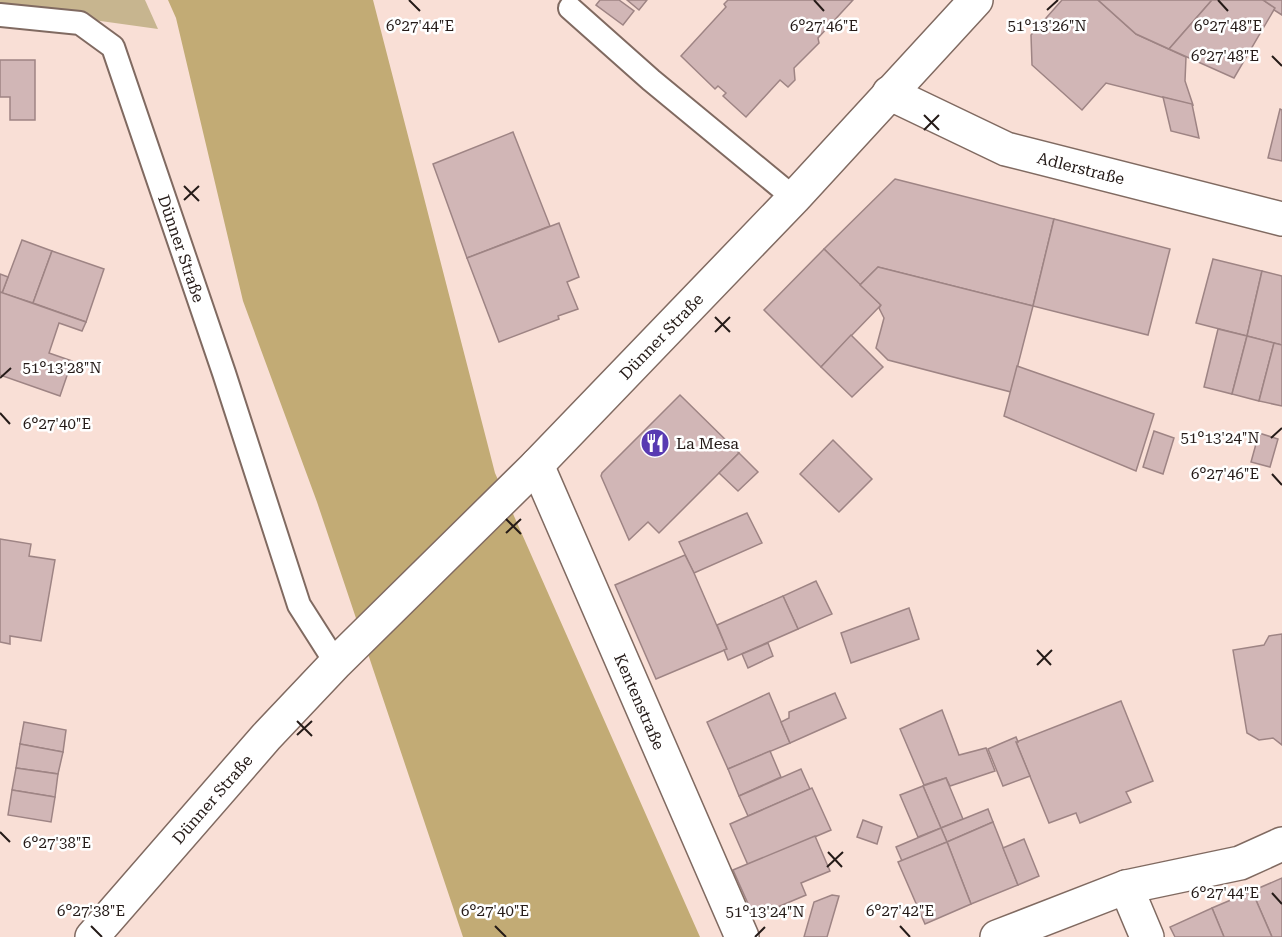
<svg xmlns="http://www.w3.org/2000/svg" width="1282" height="937" viewBox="0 0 1282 937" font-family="'Roboto Serif',serif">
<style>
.green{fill:#c7b58f}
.forest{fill:#c2ab75}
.building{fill:#d1b6b6;stroke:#9e8484;stroke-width:1.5}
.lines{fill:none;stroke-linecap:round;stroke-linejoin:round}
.lane-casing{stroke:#806a61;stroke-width:26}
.street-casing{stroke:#806a61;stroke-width:36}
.secondary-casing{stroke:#806a61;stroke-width:36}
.lane{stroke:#fff;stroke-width:22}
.street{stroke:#fff;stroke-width:33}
.secondary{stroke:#fff;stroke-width:33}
.ticks{fill:none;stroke:#251b18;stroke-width:2}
.labels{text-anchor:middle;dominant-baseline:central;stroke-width:5;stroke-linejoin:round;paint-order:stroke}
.street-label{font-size:16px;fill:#251b18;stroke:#fff}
.poi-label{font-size:16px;fill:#251b18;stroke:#fff;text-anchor:start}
.ticks-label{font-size:15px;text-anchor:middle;fill:#251b18;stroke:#fff;stroke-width:5;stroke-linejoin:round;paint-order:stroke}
</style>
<rect width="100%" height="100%" fill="#f9dfd6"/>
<path class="green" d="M 0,0 L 145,0 L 158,29 L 0,7 Z"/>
<path class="forest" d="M 168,0 L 373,0 L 495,473 L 700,937 L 463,937 L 317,502 L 243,301 L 176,18 Z"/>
<g class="building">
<path d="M 600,0 L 619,0 L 634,11 L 623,25 L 596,5 Z"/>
<path d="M 627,0 L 647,0 L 639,10 Z"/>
<path d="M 728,0 L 853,0 L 818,38 L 819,43 L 794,68 L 795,80 L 788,87 L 780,80 L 746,117 L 723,96 L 726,93 L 718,86 L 715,89 L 681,56 L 726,7 L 724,4 Z"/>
<path d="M 1062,0 L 1098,0 L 1136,34 L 1186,57 L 1185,81 L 1193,105 L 1106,83 L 1082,110 L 1032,65 L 1031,35 Z"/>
<path d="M 1098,0 L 1212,0 L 1169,49 L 1136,34 Z"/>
<path d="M 1212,0 L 1263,0 L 1275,8 L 1234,78 L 1169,49 Z"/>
<path d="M 1263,0 L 1282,0 L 1282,15 L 1274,10 L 1275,8 Z"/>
<path d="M 0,60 L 35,60 L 35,120 L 10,120 L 10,97 L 0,97 Z"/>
<path d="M 1163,97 L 1192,104 L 1199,138 L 1171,131 Z"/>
<path d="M 1280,109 L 1282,110 L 1282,161 L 1268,158 Z"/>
<path d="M 513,132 L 550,226 L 467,258 L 433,164 Z"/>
<path d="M 895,179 L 1054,219 L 1033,306 L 878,267 L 860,285 L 824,249 Z"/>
<path d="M 1054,219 L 1170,249 L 1148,335 L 1033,306 Z"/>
<path d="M 559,223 L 579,277 L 567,282 L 578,309 L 558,316 L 559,319 L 499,342 L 467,258 Z"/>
<path d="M 22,240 L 52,251 L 33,303 L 2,293 Z"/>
<path d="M 824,249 L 881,305 L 821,367 L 764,310 Z"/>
<path d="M 52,251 L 104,269 L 86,322 L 33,303 Z"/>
<path d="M 1213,259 L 1262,271 L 1247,336 L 1196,323 Z"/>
<path d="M 878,267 L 1033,306 L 1011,392 L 888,360 L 876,348 L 884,318 L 879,308 L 881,305 L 860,285 Z"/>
<path d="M 1262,271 L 1282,276 L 1282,345 L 1247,336 Z"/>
<path d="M 0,274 L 8,277 L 2,293 L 0,292 Z"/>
<path d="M 0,292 L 86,322 L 82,331 L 59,323 L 49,353 L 72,361 L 60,396 L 0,375 Z"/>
<path d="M 1218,329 L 1247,336 L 1232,394 L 1204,387 Z"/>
<path d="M 851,335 L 883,367 L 852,397 L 821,367 Z"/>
<path d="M 1247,336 L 1274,343 L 1259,401 L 1232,394 Z"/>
<path d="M 1274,343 L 1282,345 L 1282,406 L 1259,401 Z"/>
<path d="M 1017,366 L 1154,414 L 1136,471 L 1004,416 Z"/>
<path d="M 680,395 L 739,453 L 659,533 L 648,522 L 629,540 L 601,476 L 602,473 Z"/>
<path d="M 1154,431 L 1174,438 L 1163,474 L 1143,467 Z"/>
<path d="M 1259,433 L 1278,439 L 1270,467 L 1251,462 Z"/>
<path d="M 833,440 L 872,479 L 839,512 L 800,474 Z"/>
<path d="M 739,453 L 758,472 L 738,491 L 719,473 Z"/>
<path d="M 747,513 L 762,543 L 694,573 L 679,542 Z"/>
<path d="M 0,539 L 31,544 L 29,556 L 55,560 L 41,641 L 10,636 L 10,644 L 0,642 Z"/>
<path d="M 685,555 L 694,573 L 727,649 L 656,679 L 615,585 Z"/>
<path d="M 816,581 L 832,614 L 798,629 L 783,596 Z"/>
<path d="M 783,596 L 798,629 L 728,660 L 724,650 L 727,649 L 717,625 Z"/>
<path d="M 909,608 L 919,639 L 851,663 L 841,633 Z"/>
<path d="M 1282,634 L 1282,745 L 1273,738 L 1259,740 L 1247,733 L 1233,650 L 1264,645 L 1269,636 Z"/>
<path d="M 768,643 L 773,656 L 748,668 L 742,654 Z"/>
<path d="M 769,693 L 790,743 L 728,769 L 707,722 Z"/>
<path d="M 835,693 L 846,718 L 790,743 L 781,722 L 789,718 L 789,712 Z"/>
<path d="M 1121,701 L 1153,781 L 1126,792 L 1131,802 L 1080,823 L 1076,813 L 1049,823 L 1016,742 Z"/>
<path d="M 942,710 L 959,755 L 986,748 L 995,771 L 950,786 L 946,778 L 924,785 L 900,729 Z"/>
<path d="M 24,722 L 66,730 L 63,752 L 20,744 Z"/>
<path d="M 1016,737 L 1018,742 L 1016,742 L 1030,776 L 1003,786 L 988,749 Z"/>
<path d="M 20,744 L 63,752 L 58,774 L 16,768 Z"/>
<path d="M 770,751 L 781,777 L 739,796 L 728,769 Z"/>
<path d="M 16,768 L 58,774 L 55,797 L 12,790 Z"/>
<path d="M 801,769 L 810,789 L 748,816 L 739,796 Z"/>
<path d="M 946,778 L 963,819 L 941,828 L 923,786 Z"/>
<path d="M 923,786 L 941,828 L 918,837 L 900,795 Z"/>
<path d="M 812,788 L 831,830 L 748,865 L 730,824 Z"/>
<path d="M 12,790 L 55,797 L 51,822 L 8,815 Z"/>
<path d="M 988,809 L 993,822 L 947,842 L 941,828 Z"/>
<path d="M 863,820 L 882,827 L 877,844 L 857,837 Z"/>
<path d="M 993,822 L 1018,885 L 971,904 L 947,842 Z"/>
<path d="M 941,828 L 947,842 L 902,861 L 896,847 Z"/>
<path d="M 815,836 L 830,871 L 801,883 L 806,895 L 754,917 L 733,870 Z"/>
<path d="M 1024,839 L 1039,876 L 1018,885 L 1003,848 Z"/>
<path d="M 947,842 L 971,904 L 925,924 L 898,862 Z"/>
<path d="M 1282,878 L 1282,937 L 1272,937 L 1252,891 Z"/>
<path d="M 1252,891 L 1272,937 L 1224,937 L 1212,908 Z"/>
<path d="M 832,895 L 839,896 L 827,937 L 804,937 L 814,902 Z"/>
<path d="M 1212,908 L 1224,937 L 1175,937 L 1170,927 Z"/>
</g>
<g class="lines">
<g class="lane-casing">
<g id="lane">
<path d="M 570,8 L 651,80 L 794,198"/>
<path id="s1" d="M 0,15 L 80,23 L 113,47 L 224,373 L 299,605 L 336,663"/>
</g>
</g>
<g class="street-casing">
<g id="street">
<path id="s2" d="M 889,93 L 1006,149 L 1282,219"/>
<path id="s3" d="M 537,465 L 742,937"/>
<path d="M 1126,887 L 1147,937"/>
<path d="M 997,937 L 1126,887 L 1240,863 L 1282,844"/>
</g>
</g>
<g class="secondary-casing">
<g id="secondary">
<path id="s4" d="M 92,937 L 266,737 L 336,663 L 537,465 L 794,198 L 976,0"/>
</g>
</g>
<use href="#lane" class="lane"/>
<use href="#street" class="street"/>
<use href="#secondary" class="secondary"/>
</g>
<path class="ticks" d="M 409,0 L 420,11M 814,0 L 824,11M 1218,0 L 1228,11M 1047,10 L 1058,0M 1272,56 L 1282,66M 924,115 L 939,130M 924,130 L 939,115M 184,186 L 199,201M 184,200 L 199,186M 715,317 L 730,332M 715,332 L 730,317M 0,378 L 11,368M 0,413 L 10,424M 1271,438 L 1282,428M 1272,474 L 1282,485M 506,519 L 521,534M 506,533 L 521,519M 1037,650 L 1051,665M 1037,665 L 1052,650M 297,721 L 312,736M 297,735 L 312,721M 0,832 L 10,842M 828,852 L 842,867M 827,867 L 843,852M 1272,893 L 1282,904M 91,926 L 102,937M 495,926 L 506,937M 900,926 L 910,937M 755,937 L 765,927"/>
<defs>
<g id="restaurant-disc" transform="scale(1.5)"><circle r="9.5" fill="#583ab2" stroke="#fff"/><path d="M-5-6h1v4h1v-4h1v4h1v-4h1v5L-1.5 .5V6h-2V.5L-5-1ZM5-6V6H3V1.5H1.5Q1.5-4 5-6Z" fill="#fff"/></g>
</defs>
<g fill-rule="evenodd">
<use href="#restaurant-disc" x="655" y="443"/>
</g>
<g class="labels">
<g class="street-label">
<text stroke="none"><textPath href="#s2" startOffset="207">Adlerstraße</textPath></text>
<text stroke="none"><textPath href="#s1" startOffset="334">Dünner Straße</textPath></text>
<text stroke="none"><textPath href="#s4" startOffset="828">Dünner Straße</textPath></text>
<text stroke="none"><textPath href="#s3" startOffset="258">Kentenstraße</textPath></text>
<text stroke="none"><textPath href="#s4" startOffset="183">Dünner Straße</textPath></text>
</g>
<g class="poi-label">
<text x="676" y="443">La Mesa</text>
</g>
</g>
<g class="ticks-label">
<text x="1047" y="31">51°13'26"N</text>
<text x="1228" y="31">6°27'48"E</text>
<text x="420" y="31">6°27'44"E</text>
<text x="824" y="31">6°27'46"E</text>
<text x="1225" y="61">6°27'48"E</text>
<text x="62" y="373">51°13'28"N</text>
<text x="57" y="429">6°27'40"E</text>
<text x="1220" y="443">51°13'24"N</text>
<text x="1225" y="479">6°27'46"E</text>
<text x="57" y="848">6°27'38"E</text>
<text x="1225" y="898">6°27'44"E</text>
<text x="91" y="916">6°27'38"E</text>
<text x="495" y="916">6°27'40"E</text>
<text x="900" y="916">6°27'42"E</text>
<text x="765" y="917">51°13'24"N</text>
</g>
</svg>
